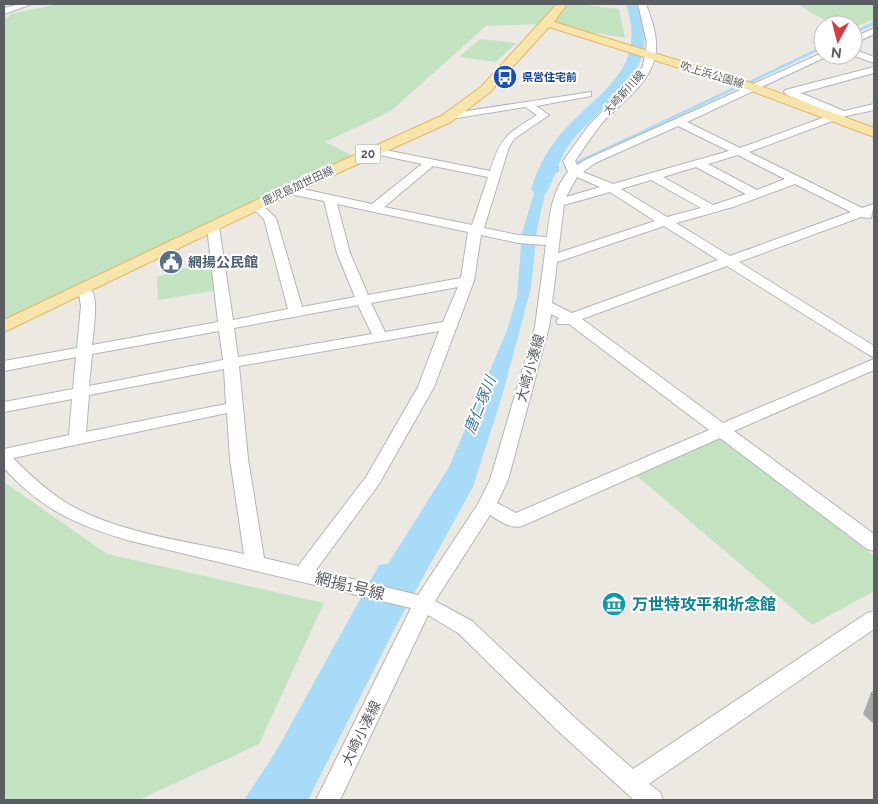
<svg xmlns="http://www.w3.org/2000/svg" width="878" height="804" viewBox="0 0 878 804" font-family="Raleway,'Noto Sans JP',sans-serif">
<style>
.green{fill:#c3e2c0}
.water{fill:#a7dbf7}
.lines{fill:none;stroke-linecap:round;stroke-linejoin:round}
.stream-far1{stroke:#a7dbf7;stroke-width:2.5}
.stream{stroke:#a7dbf7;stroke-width:3}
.river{fill:#a7dbf7;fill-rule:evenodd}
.minor-casing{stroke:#b3b5b8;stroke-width:2}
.major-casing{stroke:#e4b563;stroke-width:2}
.minor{fill:#fff;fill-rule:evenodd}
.major{fill:#f7e5ac;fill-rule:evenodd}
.wall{fill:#aba9a5}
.building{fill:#c7c4c0;stroke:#8b8986}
.labels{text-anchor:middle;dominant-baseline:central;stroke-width:4;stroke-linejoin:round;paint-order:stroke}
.far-street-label{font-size:11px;fill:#5a5e62;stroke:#fff}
.far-transit-label{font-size:11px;font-weight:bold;fill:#164399;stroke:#fff;text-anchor:start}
.shield{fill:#fff;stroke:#8c8e91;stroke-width:1}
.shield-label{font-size:12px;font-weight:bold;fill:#5a5e62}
.service-label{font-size:14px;font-weight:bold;fill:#4e5e75;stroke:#fff;text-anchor:start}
.street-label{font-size:14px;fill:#5a5e62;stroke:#fff}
.water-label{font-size:15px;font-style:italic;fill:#43779f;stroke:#fff}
.near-street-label{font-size:16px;fill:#5a5e62;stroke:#fff}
.near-culture-label{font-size:16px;font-weight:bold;fill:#0d838f;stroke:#fff;text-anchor:start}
</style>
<rect width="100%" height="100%" fill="#ece9e2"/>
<g class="green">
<path d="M 59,4 L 576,4 L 619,9 L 625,38 L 539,24 L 486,26 L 391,111 L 325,142 L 353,156 L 4,327 L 4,19 L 9,17 L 10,14 Z"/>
<path d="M 798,4 L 874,4 L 874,19 L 853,28 L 853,25 C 831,25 815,16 798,4 Z"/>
<path d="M 480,39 L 516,43 L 496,62 L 459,57 Z"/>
<path d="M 212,260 L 213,291 L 158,300 L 157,277 Z"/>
<path d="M 717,435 L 874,556 L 874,591 L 812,625 L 631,471 Z"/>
<path d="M 4,482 L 107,554 L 324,603 L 259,744 L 139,800 L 4,800 Z"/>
</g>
<path class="water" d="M 552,160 L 555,166 L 559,166 L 559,172 L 549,176 L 537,229 L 531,288 L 502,396 L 473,487 L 397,624 L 308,800 L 244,800 L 275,753 L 379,565 L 388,564 L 449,467 L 507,330 L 517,297 L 522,233 L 538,180 Z"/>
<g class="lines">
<g class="stream-far1">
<path d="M 853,33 L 874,23"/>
<path d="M 750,82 L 823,47"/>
<path d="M 646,130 L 735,88"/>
</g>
<path class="stream" d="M 576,163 L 649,129"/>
<path class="river" d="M 626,4 L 638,4 C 664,73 609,95 572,141 C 558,158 556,178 546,193 L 534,193 L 531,189 C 538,167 549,146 565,129 C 604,88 647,68 626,4 Z"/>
<g class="minor-casing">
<g id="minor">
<path d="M 20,4 L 32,4 L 4,14 L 4,8 Z"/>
<path d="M 638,4 L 646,4 C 652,20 659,40 655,57 C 649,85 620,103 602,123 C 592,135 584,148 575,161 L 577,165 L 587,159 L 822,53 L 830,55 L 687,122 L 740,148 L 833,114 L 787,95 L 784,92 L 785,90 L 874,67 L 874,73 L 801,93 L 844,111 L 874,104 L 874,110 L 846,116 L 749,152 L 862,208 L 874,204 L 871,218 L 861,217 L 739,262 L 874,346 L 874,357 L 869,355 L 727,266 L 582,319 L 723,423 L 874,359 L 874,370 L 734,431 L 874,534 L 874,551 L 867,549 L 720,438 L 522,526 C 510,529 500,521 490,515 L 435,601 L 472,621 L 574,717 L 633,769 L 867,613 L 874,611 L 874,629 L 649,784 L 660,792 L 663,800 L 634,800 L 558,731 L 458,633 L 428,615 L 340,800 L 316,800 L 411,608 L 131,541 C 78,526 42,510 4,468 L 4,449 L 69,435 L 72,399 L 4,412 L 4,402 L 73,389 L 76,357 L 4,371 L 4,361 L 77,348 L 81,306 L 79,294 L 73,290 L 80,286 C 83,287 89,287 91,290 C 99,297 93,335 92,345 L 218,322 L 207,227 L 213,223 L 219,227 L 233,320 L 288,309 L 264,219 L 250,206 L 256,202 L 260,203 L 276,218 L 302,307 L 355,297 L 337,253 L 324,201 L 285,193 L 283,190 L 285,187 L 289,186 L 372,204 L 422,164 L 371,153 L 369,151 L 375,148 L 490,171 C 501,136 507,134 537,115 L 525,107 L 451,119 L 447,118 L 447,114 L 591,92 L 591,96 L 536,106 L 549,115 L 514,139 L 509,147 L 484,228 L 518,235 L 547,237 C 550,213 552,191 568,172 L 563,161 L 589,125 L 631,82 L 643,66 L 647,43 ZM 678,126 L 729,151 L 613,184 L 583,172 L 595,163 ZM 738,155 L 785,179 L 757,190 L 708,164 ZM 433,166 L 488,177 L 472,225 L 384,207 ZM 696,167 L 746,194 L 713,205 L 663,177 ZM 577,177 L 600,187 L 566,197 ZM 651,180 L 701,208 L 667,217 L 621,189 ZM 795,184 L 851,212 L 730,256 L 676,223 L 733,207 ZM 610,192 L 655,221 L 558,253 L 564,205 ZM 337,204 L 468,232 L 461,278 L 368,295 L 350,253 ZM 664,226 L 718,260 L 572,313 L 552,303 L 557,262 ZM 481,235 L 518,243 L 546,245 L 535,327 L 490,480 L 478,504 L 418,595 L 316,570 L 379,484 L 434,387 L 474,281 ZM 458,287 L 443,322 L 385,332 L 371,303 ZM 358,305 L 372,334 L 238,357 L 234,328 ZM 551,314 L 559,318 L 556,321 L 558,324 L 569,324 L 709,430 L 516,513 L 497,503 L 508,480 L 549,327 ZM 219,331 L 223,360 L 89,386 L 92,354 ZM 439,331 L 418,387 L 366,477 L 298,566 L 264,558 L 248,459 L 239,366 ZM 224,369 L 226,404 L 86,432 L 89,395 ZM 227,413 L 230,459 L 244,554 C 186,541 116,533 65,502 C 46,490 29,474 13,458 Z"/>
<path d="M 874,28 L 874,34 L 853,44 L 853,38 Z"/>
<path d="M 853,49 L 874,57 L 874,63 L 852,55 Z"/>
</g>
</g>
<g class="major-casing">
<path id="major" d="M 557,4 L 567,4 L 554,22 L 758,85 L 874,128 L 874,137 L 749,90 L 549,27 L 489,93 L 451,122 L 294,193 L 4,332 L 4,320 L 284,187 L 441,116 L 481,87 Z"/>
</g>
<use href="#minor" class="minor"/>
<use href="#major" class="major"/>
</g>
<path class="wall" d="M 874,691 L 874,724 L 863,714 L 871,693 Z"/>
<path class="building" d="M 874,691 L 874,696 L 871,693 Z"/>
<defs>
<g id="bus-disc" transform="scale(1.25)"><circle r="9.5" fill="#1a4fb4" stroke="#fff"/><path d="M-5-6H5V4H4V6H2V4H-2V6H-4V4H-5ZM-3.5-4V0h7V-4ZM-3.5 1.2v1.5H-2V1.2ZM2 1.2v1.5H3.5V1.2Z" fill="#fff"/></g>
<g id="civic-disc" transform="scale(1.25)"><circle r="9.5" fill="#5c6f8a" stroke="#fff"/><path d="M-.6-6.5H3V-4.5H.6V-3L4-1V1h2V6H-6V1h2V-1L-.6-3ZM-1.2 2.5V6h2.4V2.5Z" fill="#fff"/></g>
<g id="museum-disc" transform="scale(1.25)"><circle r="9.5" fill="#0f9aa8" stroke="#fff"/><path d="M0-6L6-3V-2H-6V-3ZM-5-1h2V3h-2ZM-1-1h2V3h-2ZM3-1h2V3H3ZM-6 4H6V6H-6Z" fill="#fff"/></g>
</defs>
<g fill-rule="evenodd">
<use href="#bus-disc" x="505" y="77"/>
<use href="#civic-disc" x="171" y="262"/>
<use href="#museum-disc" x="614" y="604"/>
</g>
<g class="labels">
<g class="far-street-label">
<text transform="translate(712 75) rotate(17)">吹上浜公園線</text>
<text transform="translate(624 93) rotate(-48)">大崎新川線</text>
<text transform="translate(298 186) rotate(-25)">鹿児島加世田線</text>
</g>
<g class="far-transit-label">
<text x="522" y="77">県営住宅前</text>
</g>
<rect class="shield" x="355.5" y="144.5" width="25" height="19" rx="4"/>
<g class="shield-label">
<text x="368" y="154">20</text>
</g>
<g class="service-label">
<text x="188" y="262">網揚公民館</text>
</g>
<g class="street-label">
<text transform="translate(530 368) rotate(-74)">大崎小湊線</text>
<text transform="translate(361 733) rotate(-64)">大崎小湊線</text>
</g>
<g class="water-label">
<text transform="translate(480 405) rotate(-68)">唐仁塚川</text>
</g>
<g class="near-street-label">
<text transform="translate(350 586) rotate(14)">網揚1号線</text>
</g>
<g class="near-culture-label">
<text x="632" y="604">万世特攻平和祈念館</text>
</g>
</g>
<rect width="878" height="804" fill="none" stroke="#5a5e62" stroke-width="10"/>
<g transform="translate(838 40) rotate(187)"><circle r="24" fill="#ffffff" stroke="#bdbfc0"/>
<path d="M0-4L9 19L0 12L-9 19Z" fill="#d93b3c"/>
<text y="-8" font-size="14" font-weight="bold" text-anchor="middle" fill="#5a5e62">N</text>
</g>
</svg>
